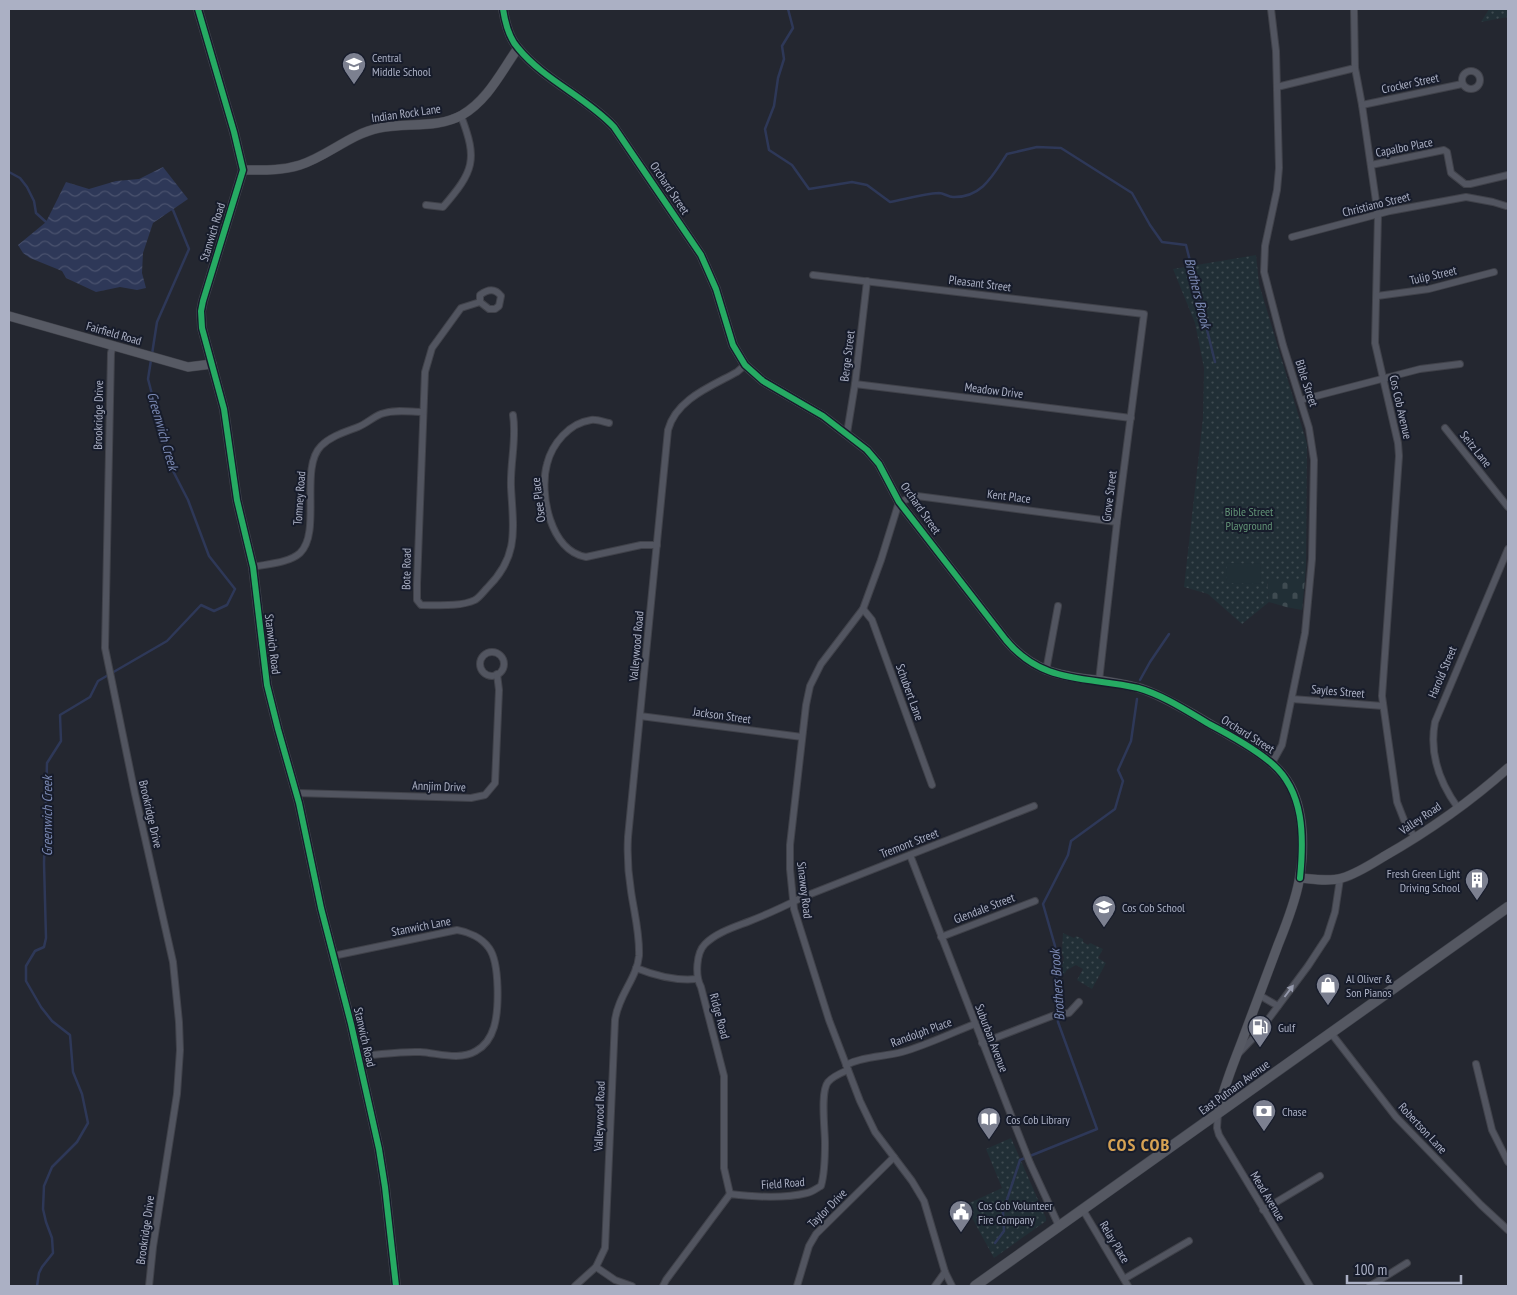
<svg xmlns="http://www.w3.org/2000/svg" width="1517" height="1295" viewBox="0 0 1517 1295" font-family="'PT Sans Narrow',sans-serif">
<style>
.grass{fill:url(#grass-dots)}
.cemetery{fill:url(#cemetery-stones)}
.garden{fill:#212f36}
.water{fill:url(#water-waves)}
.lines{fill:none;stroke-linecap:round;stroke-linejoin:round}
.stream{stroke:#2e3858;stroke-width:2.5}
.street-casing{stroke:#40424a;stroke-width:8}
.secondary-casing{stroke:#40424a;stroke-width:10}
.primary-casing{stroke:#41444d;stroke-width:11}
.street{stroke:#525560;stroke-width:6}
.secondary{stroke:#575a64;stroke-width:9}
.primary{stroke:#555862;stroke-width:10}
.cycleway-casing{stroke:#171c2b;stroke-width:9}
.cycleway{stroke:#26ab63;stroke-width:6}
.oneway{fill:#9599ab}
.labels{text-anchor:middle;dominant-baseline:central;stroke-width:4;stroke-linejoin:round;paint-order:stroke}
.poi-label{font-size:12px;fill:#abb0c4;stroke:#171c2b;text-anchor:start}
.street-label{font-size:12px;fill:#abb0c4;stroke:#171c2b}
.park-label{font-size:12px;fill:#629476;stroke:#171c2b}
.water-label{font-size:14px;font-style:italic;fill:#7a88b2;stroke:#171c2b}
.district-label{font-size:18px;font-weight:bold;letter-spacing:1px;fill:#d6a253;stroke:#171c2b}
</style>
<defs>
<pattern id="grass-dots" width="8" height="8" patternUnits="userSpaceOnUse" patternTransform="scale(1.25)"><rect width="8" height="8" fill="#212f36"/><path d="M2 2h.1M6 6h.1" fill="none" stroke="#3f4b51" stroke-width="1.8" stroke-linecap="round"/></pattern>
<pattern id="cemetery-stones" width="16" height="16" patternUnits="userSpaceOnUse" patternTransform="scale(1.25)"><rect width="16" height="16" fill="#212f36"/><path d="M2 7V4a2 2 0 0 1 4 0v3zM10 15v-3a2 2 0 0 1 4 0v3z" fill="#3f4b51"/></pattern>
<pattern id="water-waves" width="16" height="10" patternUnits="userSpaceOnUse" patternTransform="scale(1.25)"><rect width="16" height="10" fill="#2e3858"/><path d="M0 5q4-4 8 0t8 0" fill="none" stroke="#4a526e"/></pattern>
</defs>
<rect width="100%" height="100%" fill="#242730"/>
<g class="grass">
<path d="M 1489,9 L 1508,9 L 1508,17 L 1481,22 Z"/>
<path d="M 1256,255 L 1259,284 L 1307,444 L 1306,564 L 1305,579 L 1267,579 L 1269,602 L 1242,624 L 1208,594 L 1184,587 L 1203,418 L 1204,368 L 1195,323 L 1173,269 Z"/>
<path d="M 1063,933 L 1074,938 L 1076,936 L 1083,939 L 1083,942 L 1088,945 L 1090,943 L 1103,949 L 1098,958 L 1106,963 L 1092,989 L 1077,980 L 1083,969 L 1076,965 L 1067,970 L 1063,976 L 1062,965 L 1064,958 L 1062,953 Z"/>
<path d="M 1011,1138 L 1046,1218 L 1046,1221 L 994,1258 L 965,1205 L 1002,1188 L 986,1149 Z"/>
</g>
<path class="cemetery" d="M 1267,579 L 1305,579 L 1302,610 L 1286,607 L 1269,602 Z"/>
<path class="garden" d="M 1227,563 L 1261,564 L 1260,584 L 1226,583 Z"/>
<path class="water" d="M 163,167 L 188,199 L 153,223 L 143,253 L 142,273 L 146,288 L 137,290 L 120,287 L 96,292 L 66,278 L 62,271 L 30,258 L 23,253 L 18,245 L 46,222 L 66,182 L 89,189 L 116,181 L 139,179 Z"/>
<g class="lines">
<g class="stream">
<path d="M 788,9 L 793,28 L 782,46 L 784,59 L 778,78 L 774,106 L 765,129 L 769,150 L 792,165 L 809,189 L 852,182 L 867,185 L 890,202 C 906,199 922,194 939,193 C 944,193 948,197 953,197 C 982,198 993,175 1007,154 L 1037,147 L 1061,148 L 1132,193 L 1150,225 L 1162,242 L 1186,245 L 1215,362"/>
<path d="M 9,172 L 20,178 L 27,187 L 34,201 L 36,213 L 46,222 L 49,222"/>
<path d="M 152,354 L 157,322 L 189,249 L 173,210 L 171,209"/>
<path d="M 1140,680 L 1150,662 L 1169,634"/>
<path d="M 995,1243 L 1004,1231 L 1003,1212 L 1020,1160 L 1097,1129 L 1058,1022 L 1055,946 L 1043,904 L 1068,855 L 1071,841 L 1115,809 L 1123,781 L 1118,770 L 1131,741 L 1137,699"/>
<path d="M 37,1286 L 39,1273 L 42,1267 L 53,1253 L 52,1238 L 46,1222 L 43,1209 L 44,1186 L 52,1167 L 77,1142 L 88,1123 L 82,1094 L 73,1072 L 70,1035 L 52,1021 L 41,1007 L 26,981 L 26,966 L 35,951 L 44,947 L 46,938 L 44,863 L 47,763 L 61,741 L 60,715 L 90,697 L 98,681 L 167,641 L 201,605 L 214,611 L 227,605 L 235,589 L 209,556 L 188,500 L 171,467 L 148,379 L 151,360"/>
</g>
<g class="street-casing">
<g id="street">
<path d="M 1271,9 L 1276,51 L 1279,168 L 1277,190 L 1265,246 L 1264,272 L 1283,345 L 1309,428 L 1314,460 L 1312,559 L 1305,633 L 1282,745 L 1272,763"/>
<path d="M 1354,9 L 1355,68 L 1362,105 L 1378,215 L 1375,343 L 1398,443 L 1399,456 L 1382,696 L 1397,802 L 1404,820 L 1415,838"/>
<circle cx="1471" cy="80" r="9"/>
<path d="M 1277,87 L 1355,68"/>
<path d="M 1362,105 L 1462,84"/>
<path d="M 1371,165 L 1444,150 L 1447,152 L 1451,173 L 1465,184 L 1470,184 L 1508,175"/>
<path d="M 426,205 L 443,207 C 474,171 478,160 461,116"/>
<path d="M 1292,237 L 1390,211 L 1466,197 L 1493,202 L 1506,206"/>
<path d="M 813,275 L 1144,314 L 1117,522 L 1099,681"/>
<path d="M 1377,296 L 1429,289 L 1494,272"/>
<path d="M 480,302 L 489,309 L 495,309 L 499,306 L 501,296 C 495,288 488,289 480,295 L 480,302 L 461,308 L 432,348 L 425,372 L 417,584 L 417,600 L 421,605 C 438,605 460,607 475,600 C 480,597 484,591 488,587 C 520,555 513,527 511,487 C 510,462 517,439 513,415"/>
<path d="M 113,345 L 111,353 L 105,648 L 135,794 L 173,962 L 179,1022 L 180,1050 L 177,1094 L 153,1247 L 149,1286"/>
<path d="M 855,384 L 1131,418"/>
<path d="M 1301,400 L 1420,369 L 1460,364"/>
<path d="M 609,423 C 604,422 596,419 591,420 C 569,423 552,444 547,464 C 539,493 550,551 586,557 L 641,545 L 657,545"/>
<path d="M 1445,428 L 1508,507"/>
<path d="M 847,433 L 855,384 L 867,281"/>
<path d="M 253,567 C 267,564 289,563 300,553 C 322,532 299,468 321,446 C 331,436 345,432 358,427 C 366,424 373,417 381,414 C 394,409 410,412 423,412"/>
<path d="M 863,609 L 872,620 L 932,785"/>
<circle cx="492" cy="664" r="12"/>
<path d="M 1046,671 L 1058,606"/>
<path d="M 1292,699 L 1383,706"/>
<path d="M 640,716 L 802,737"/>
<path d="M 296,793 L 471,798 L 485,795 L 495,783 L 499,690 L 497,674"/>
<path d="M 1458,808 C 1440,783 1429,753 1435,722 L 1508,549"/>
<path d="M 910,855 L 1007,1105 L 1030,1163 L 1059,1226"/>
<path d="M 941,937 L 1035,901"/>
<path d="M 333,956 L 457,930 C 469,932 482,938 489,948 C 500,963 499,1010 494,1027 C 491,1037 485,1046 476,1051 C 459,1061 438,1053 420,1052 C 400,1051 379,1055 359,1056"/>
<path d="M 636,968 C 656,976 675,981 696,979"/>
<path d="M 1259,995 L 1278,1006"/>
<path d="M 1331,1033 L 1396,1117 L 1481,1205 L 1508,1230"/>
<path d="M 982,1043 L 1052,1016 L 1069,1013 L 1079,1002"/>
<path d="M 1239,1053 L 1258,1033 L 1308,966 L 1327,937 L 1335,912 L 1340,879"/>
<path d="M 1476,1064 L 1492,1130 L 1508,1162"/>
<path d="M 846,1065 C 863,1056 884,1057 902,1052 C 927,1045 951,1033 975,1024"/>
<path d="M 1218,1113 L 1217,1128 L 1219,1135 L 1310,1286"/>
<path d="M 730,1194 L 724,1168 L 724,1076 L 701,987 C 695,976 696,953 705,944 C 717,932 735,927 750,921 C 768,914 785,906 803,897 L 1034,806"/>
<path d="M 1083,1210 L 1128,1286"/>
<path d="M 1263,1210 L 1320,1176"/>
<path d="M 596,1267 L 615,1280 L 632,1286"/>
<path d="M 1124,1279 L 1189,1241"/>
<path d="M 575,1286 L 596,1267 L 605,1248 L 615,1020 C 618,996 637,978 639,956 C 640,934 634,912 631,891 C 628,873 627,856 628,837 L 668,430 C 676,399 712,386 737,372 L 745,365"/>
<path d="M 663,1286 L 666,1280 L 730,1194 C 755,1197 783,1199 807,1193 C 812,1192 817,1188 821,1186 C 825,1172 825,1157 825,1143 C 825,1129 820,1092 828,1082 C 833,1076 841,1073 848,1070"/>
<path d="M 797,1286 L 809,1246 L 816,1234 L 894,1157"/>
<path d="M 935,1286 L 945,1272"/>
<path d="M 952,1286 L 945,1272 L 924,1201 L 912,1181 L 875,1132 L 860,1101 L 829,1020 L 794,909 L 790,869 L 790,845 L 806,705 L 810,686 L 821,664 L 863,609 L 881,560 L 899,502 L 917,496 L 1117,522"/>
<path d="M 1370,1286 L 1407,1263"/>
</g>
</g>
<g class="secondary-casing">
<g id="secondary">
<path d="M 198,9 L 234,132 L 243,170 L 203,301 L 201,311 L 202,328 L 224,409 L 237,500 L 253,567 L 267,685 L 278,729 L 299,803 L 321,908 L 351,1024 L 379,1149 L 385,1187 L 396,1286"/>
<path d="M 503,9 C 505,22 509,38 518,48 C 544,80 586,97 614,127 L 701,255 L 716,289 L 733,345 L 745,365 L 763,381 L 823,416 L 867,450 L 879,464 L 899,502 L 1006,640 C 1047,689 1092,672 1145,690 C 1172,700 1197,717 1222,731 C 1243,743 1267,755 1283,775 C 1305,802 1305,848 1299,881 C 1295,903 1286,925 1278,945 C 1266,977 1254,1009 1242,1041 C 1233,1065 1223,1088 1218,1113"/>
<path d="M 243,170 C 263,170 281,171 300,165 C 328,156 350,134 379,128 C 406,122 437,129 462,115 C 488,100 501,72 518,48"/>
<path d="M 9,316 L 188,367 L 212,364"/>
<path d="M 1300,878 C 1313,879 1328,882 1342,878 C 1356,874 1370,865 1383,857 C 1427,832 1470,802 1508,768"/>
</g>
</g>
<g class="primary-casing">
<path id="primary" d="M 975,1286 L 1508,907"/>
</g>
<use href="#street" class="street"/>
<use href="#secondary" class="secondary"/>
<use href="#primary" class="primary"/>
<g class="cycleway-casing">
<g id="cycleway">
<path d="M 198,9 L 234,132 L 243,170 L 203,301 L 201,311 L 202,328 L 224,409 L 237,500 L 253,567 L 267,685 L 278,729 L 299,803 L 321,908 L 351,1024 L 379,1149 L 385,1187 L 396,1286"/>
<path d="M 503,9 C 505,22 509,38 518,48 C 544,80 586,97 614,127 L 701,255 L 716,289 L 733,345 L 745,365 L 763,381 L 823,416 L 867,450 L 879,464 L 899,502 L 1006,640 C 1043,685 1087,676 1138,688 C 1163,695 1187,711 1209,724 C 1230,735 1252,747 1270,762 C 1305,790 1304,838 1300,878"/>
</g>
</g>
<use href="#cycleway" class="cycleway"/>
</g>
<defs><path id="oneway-solid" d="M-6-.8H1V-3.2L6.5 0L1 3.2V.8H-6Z" transform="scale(1.25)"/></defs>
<use class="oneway" href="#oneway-solid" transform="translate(1289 991) rotate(-53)"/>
<defs>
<g id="school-pin" transform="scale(1.25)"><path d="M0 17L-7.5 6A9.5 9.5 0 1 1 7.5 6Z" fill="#7c8090" stroke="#171c2b"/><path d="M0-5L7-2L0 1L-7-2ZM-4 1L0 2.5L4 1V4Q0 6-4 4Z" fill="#fff"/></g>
<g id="building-pin" transform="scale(1.25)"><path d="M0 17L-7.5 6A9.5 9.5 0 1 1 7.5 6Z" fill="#7c8090" stroke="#171c2b"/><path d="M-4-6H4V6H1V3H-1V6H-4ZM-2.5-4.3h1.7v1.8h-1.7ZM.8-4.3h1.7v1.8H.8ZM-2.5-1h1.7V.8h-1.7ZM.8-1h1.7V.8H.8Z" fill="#fff"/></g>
<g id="shop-pin" transform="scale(1.25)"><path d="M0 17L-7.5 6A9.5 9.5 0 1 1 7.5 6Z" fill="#7c8090" stroke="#171c2b"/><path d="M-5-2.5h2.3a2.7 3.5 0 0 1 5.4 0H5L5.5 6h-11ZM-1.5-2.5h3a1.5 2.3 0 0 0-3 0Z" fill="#fff"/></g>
<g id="fuel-pin" transform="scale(1.25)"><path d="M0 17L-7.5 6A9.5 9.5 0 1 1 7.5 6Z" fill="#7c8090" stroke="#171c2b"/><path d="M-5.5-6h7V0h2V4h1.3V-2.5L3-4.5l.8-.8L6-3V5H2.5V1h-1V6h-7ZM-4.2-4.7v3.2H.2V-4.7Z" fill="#fff"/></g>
<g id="bank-pin" transform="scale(1.25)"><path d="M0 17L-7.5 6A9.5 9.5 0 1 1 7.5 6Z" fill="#7c8090" stroke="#171c2b"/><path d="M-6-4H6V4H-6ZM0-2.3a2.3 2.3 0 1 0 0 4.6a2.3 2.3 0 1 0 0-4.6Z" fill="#fff"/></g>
<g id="library-pin" transform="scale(1.25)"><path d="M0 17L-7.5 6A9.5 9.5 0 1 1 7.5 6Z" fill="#7c8090" stroke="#171c2b"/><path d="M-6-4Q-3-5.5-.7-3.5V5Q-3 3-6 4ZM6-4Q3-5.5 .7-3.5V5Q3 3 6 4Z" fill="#fff"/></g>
<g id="civic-pin" transform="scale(1.25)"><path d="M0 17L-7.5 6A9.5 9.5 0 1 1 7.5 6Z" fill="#7c8090" stroke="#171c2b"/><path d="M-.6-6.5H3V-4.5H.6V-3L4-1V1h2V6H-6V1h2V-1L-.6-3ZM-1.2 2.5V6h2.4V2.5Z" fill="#fff"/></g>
</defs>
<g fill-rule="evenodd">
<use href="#school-pin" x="354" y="64"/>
<use href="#building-pin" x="1477" y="880"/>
<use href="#school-pin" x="1104" y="907"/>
<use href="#shop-pin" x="1328" y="985"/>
<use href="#fuel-pin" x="1260" y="1027"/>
<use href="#bank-pin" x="1264" y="1111"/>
<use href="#library-pin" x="989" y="1119"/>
<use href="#civic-pin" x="961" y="1212"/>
</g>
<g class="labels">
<g class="poi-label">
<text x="372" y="57">Central<tspan x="372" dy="14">Middle School</tspan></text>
<text x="1460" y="873" text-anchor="end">Fresh Green Light<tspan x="1460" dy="14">Driving School</tspan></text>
<text x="1122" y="907">Cos Cob School</text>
<text x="1346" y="978">Al Oliver &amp;<tspan x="1346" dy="14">Son Pianos</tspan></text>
<text x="1278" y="1027">Gulf</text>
<text x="1282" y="1111">Chase</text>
<text x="1006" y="1119">Cos Cob Library</text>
<text x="978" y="1205">Cos Cob Volunteer<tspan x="978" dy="14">Fire Company</tspan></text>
</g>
<g class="street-label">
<text transform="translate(1410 83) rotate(-12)">Crocker Street</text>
<text transform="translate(406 113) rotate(-8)">Indian Rock Lane</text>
<text transform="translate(1404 147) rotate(-11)">Capalbo Place</text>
<text transform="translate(670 188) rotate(56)">Orchard Street</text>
<text transform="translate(1376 204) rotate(-14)">Christiano Street</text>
<text transform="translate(212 232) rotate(-73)">Stanwich Road</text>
<text transform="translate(1433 275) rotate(-13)">Tulip Street</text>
<text transform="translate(980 283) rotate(7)">Pleasant Street</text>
<text transform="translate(114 333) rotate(16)">Fairfield Road</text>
<text transform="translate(847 356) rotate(-83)">Berge Street</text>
<text transform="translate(1307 383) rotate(72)">Bible Street</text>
<text transform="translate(994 390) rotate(7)">Meadow Drive</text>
<text transform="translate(1401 407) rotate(77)">Cos Cob Avenue</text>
<text transform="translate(98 415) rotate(-89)">Brookridge Drive</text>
<text transform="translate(1476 449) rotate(51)">Seitz Lane</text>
<text transform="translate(1009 496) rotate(7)">Kent Place</text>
<text transform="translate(1109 496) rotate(-83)">Grove Street</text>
<text transform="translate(299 498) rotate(-86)">Tomney Road</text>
<text transform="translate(538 500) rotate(-97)">Osee Place</text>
<text transform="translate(921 508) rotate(55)">Orchard Street</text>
<text transform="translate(406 569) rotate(-89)">Bote Road</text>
<text transform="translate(273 644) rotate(83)">Stanwich Road</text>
<text transform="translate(636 646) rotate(-85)">Valleywood Road</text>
<text transform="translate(1442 672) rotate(-67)">Harold Street</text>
<text transform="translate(1338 691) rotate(5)">Sayles Street</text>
<text transform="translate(910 692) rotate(70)">Schubert Lane</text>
<text transform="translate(722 715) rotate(8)">Jackson Street</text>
<text transform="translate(1248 734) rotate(32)">Orchard Street</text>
<text transform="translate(439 786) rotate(2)">Annjim Drive</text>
<text transform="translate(151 814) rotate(77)">Brookridge Drive</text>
<text transform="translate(1420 818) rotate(-34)">Valley Road</text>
<text transform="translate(909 843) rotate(-21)">Tremont Street</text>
<text transform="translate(805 890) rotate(83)">Sinawoy Road</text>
<text transform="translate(984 908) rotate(-21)">Glendale Street</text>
<text transform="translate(421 926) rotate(-11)">Stanwich Lane</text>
<text transform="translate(720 1016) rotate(75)">Ridge Road</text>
<text transform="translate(921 1032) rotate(-20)">Randolph Place</text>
<text transform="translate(365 1037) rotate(77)">Stanwich Road</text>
<text transform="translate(992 1038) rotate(69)">Suburban Avenue</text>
<text transform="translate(1234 1087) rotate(-36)">East Putnam Avenue</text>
<text transform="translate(599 1116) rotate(-88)">Valleywood Road</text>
<text transform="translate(1423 1128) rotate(47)">Robertson Lane</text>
<text transform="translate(783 1183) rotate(-4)">Field Road</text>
<text transform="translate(1268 1196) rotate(59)">Mead Avenue</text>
<text transform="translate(827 1208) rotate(-45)">Taylor Drive</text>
<text transform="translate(145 1230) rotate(-82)">Brookridge Drive</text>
<text transform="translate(1115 1242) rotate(59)">Relay Place</text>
</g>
<g class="park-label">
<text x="1249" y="511">Bible Street<tspan x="1249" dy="14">Playground</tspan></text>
</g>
<g class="water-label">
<text transform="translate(1198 293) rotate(76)">Brothers Brook</text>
<text transform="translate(163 431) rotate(74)">Greenwich Creek</text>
<text transform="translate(47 816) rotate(-90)">Greenwich Creek</text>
<text transform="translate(1057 985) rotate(-94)">Brothers Brook</text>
</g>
<g class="district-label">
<text x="1139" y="1144">COS COB</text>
</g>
</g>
<rect width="1517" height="1295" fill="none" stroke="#abb0c4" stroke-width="20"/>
<path d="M1347 1275v8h114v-8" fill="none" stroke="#abb0c4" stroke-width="2.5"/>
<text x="1354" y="1275" font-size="15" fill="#abb0c4" stroke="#171c2b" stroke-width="4" paint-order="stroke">100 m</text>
</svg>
